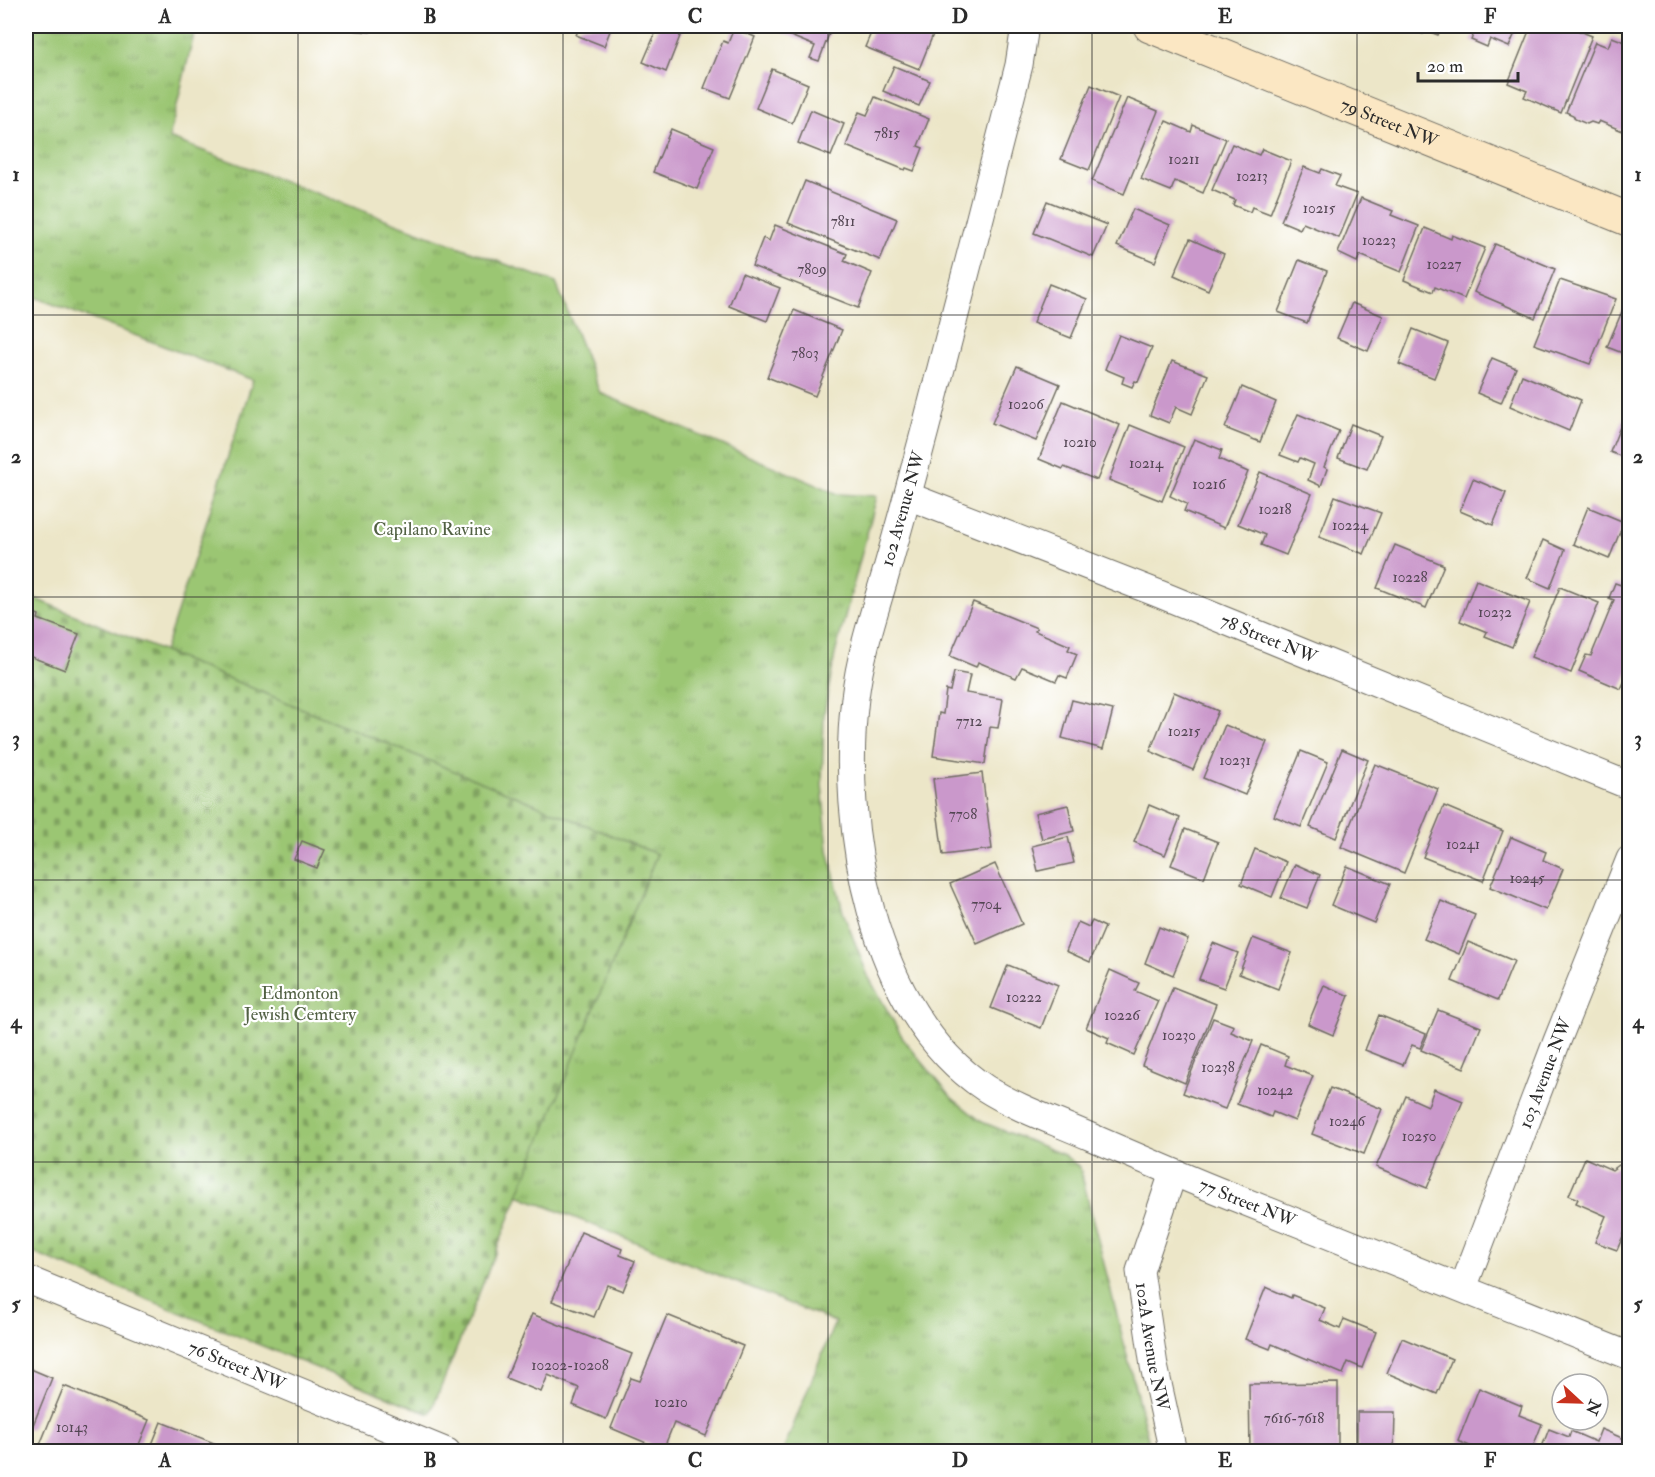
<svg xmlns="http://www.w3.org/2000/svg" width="1655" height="1477" viewBox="0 0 1655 1477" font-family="'IM FELL Double Pica',serif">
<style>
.cemetery{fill:url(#cemetery-stones);stroke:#63784f;stroke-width:1.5}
.park{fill:url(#park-tufts);stroke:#63784f;stroke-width:1.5}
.building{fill:#ca98cb}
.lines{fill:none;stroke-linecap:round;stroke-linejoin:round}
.street-casing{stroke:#6f6c62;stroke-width:29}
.secondary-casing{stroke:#6f6c62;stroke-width:35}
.street{stroke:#fff;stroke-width:27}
.secondary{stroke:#fbe7c3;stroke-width:33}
.grid{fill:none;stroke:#2b2b2b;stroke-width:1.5;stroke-opacity:0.55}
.labels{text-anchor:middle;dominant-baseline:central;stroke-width:4.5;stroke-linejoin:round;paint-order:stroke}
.number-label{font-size:15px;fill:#534653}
.street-label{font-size:18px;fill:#2b2b2b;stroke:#fff}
.park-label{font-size:18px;fill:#526144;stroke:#fff}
.neatline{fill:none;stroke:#2b2b2b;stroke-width:2}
.grid-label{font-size:20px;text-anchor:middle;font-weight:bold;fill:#2b2b2b}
</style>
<defs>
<pattern id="cemetery-stones" width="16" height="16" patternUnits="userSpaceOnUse" patternTransform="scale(1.5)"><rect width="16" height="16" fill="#9bc673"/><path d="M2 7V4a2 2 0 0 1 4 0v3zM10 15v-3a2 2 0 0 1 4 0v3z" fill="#7fa15f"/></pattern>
<pattern id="park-tufts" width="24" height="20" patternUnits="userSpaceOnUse" patternTransform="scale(1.5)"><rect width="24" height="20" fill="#9bc673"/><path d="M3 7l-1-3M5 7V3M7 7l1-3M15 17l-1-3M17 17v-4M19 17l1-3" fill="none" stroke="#7fa15f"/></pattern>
</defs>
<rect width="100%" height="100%" fill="#fff"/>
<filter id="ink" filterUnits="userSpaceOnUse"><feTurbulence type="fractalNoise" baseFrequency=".0167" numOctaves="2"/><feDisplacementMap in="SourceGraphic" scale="12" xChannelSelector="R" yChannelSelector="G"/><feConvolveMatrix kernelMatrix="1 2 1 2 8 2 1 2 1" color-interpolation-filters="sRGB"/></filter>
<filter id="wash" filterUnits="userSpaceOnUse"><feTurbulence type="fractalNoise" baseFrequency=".008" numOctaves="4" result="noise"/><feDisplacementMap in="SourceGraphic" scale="24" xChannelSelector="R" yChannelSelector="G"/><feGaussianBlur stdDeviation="1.35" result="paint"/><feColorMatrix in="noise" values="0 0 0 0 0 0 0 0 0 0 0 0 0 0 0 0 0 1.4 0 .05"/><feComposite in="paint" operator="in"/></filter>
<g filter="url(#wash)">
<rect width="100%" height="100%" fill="#ece6c8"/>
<path class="cemetery" d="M 26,595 L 657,854 L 430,1414 L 26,1250 Z"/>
<path class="park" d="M 26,26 L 196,26 L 169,138 L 556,283 L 600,393 L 838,494 L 877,496 L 835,654 L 824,713 L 822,784 L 828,850 L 843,912 L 868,976 L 904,1040 L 952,1098 L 982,1122 L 1064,1155 L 1080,1168 L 1151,1451 L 783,1451 L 835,1322 L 518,1195 L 657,854 L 164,652 L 253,380 L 26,294 L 26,162 L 33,142 L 26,139 Z"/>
<g id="blocks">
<g class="building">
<path d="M 330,26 L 370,26 L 370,32 L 330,28 Z"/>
<path d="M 580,26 L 612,26 L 604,46 L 576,35 Z"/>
<path d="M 661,26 L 684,26 L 666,72 L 643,62 L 658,27 L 660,28 Z"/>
<path d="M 766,26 L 832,26 L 819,61 L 810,58 L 815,46 Z"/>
<path d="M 874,26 L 933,26 L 936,27 L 919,69 L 865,47 Z"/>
<path d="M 1408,26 L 1442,26 L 1438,35 L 1425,30 L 1423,34 L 1408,28 Z"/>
<path d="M 1456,26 L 1518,26 L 1509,47 L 1490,39 L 1487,47 L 1471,40 L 1474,33 Z"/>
<path d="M 1531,26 L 1567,26 L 1592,36 L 1561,113 L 1524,97 L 1527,91 L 1508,83 Z"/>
<path d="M 734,28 L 755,37 L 730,98 L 704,88 L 723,41 L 728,43 Z"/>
<path d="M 1612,37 L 1630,44 L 1630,122 L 1625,132 L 1599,121 L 1597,124 L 1591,122 L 1587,124 L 1575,119 L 1573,115 L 1566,112 L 1595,42 L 1608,47 Z"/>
<path d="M 894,66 L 930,81 L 919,106 L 883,91 Z"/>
<path d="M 772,69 L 808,84 L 792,123 L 756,108 Z"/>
<path d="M 1091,85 L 1119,97 L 1089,170 L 1061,159 Z"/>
<path d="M 875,97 L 929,119 L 918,146 L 923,148 L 914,171 L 906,168 L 905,170 L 846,146 L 859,112 L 867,115 Z"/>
<path d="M 1127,98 L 1158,111 L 1124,194 L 1092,181 Z"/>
<path d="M 811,110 L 844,124 L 831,156 L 798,143 Z"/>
<path d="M 1166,121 L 1191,132 L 1193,125 L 1226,139 L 1203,193 L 1175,181 L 1171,191 L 1141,179 Z"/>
<path d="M 671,129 L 714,147 L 697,189 L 653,172 Z"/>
<path d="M 1232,144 L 1259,155 L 1262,149 L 1291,161 L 1270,214 L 1252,207 L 1250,212 L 1233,205 L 1235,200 L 1212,190 Z"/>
<path d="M 1304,167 L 1320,173 L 1322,169 L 1340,176 L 1335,186 L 1357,194 L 1339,238 L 1303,223 L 1300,229 L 1281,221 Z"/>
<path d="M 805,181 L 897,219 L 880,260 L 788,223 Z"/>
<path d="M 1361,198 L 1393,211 L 1391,215 L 1419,226 L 1401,272 L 1360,255 L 1357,262 L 1338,253 Z"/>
<path d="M 1047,201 L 1107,225 L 1093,257 L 1034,233 Z"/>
<path d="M 1133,209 L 1170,225 L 1155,262 L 1117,246 Z"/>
<path d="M 775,225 L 847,254 L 844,261 L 872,273 L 858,308 L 752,266 L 763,238 L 769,241 Z"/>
<path d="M 1425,228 L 1451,239 L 1452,235 L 1485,248 L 1464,299 L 1435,287 L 1433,292 L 1404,280 Z"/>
<path d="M 1190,239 L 1224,254 L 1208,290 L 1174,275 Z"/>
<path d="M 1495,244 L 1555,269 L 1535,318 L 1474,292 Z"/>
<path d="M 1299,260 L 1327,271 L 1307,323 L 1278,312 Z"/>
<path d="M 742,273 L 780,288 L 767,321 L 729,306 Z"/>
<path d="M 1560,280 L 1616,299 L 1590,364 L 1534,344 Z"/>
<path d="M 1049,284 L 1087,299 L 1071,338 L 1033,323 Z"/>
<path d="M 1626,302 L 1630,303 L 1630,356 L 1607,347 Z"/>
<path d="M 1352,303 L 1383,316 L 1368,351 L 1337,338 Z"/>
<path d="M 794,310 L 842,330 L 815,396 L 767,377 Z"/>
<path d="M 1413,329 L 1448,343 L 1434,378 L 1399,364 Z"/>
<path d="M 1119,335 L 1152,348 L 1138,382 L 1135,381 L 1132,387 L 1122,383 L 1124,377 L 1105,369 Z"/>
<path d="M 1492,358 L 1516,368 L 1501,403 L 1477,393 Z"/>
<path d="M 1172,361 L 1208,375 L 1192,414 L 1176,407 L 1169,423 L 1150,415 Z"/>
<path d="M 1017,366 L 1060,384 L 1036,441 L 992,423 Z"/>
<path d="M 1522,375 L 1581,400 L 1569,431 L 1510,406 Z"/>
<path d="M 1242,387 L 1276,402 L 1260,442 L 1225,428 Z"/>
<path d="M 1063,401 L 1120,425 L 1097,480 L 1064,467 L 1063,469 L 1039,459 Z"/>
<path d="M 1298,414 L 1339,431 L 1324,467 L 1327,469 L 1321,486 L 1308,480 L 1314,464 L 1300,458 L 1298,462 L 1280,455 Z"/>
<path d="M 1624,417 L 1630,419 L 1630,460 L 1610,452 Z"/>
<path d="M 1351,424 L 1381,436 L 1367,469 L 1338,458 Z"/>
<path d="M 1130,425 L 1184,447 L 1162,501 L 1109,480 Z"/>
<path d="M 1194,439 L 1222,450 L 1219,459 L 1248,472 L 1224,528 L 1184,511 L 1187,504 L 1170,496 Z"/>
<path d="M 1260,472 L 1312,494 L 1286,555 L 1261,545 L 1265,535 L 1238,524 Z"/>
<path d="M 1473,479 L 1506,493 L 1493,525 L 1460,511 Z"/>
<path d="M 1335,496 L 1381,513 L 1364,554 L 1319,537 Z"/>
<path d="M 1588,507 L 1624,522 L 1609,559 L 1573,544 Z"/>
<path d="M 1543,540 L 1565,550 L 1550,588 L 1527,578 Z"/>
<path d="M 1395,545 L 1444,565 L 1426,608 L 1377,588 Z"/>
<path d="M 1476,580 L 1530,602 L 1512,647 L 1485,636 L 1487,632 L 1460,621 Z"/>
<path d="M 1623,581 L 1630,583 L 1630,669 L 1621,689 L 1579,671 L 1586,655 L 1591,656 L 1603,627 L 1614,600 L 1609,598 L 1615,583 L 1621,585 Z"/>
<path d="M 1560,587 L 1599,603 L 1571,673 L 1531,657 Z"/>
<path d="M 973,602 L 1037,628 L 1035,631 L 1070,646 L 1068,650 L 1077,654 L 1067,678 L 1059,675 L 1056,681 L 1022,667 L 1016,678 L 978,662 L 976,667 L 950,656 Z"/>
<path d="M 26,610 L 39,615 L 38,619 L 79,634 L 65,670 L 26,655 Z"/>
<path d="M 954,672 L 970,675 L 966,693 L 1003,699 L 998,728 L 990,727 L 985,764 L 933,756 L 939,713 L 943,714 L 946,690 L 950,691 Z"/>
<path d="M 1174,692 L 1218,711 L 1193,770 L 1150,751 Z"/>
<path d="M 1072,700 L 1113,710 L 1103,749 L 1062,738 Z"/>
<path d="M 1225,725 L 1267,742 L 1245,795 L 1203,778 Z"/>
<path d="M 1342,749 L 1368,760 L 1336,838 L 1310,827 Z"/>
<path d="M 1301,751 L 1328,762 L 1301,827 L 1274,816 Z"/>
<path d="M 1375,764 L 1438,789 L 1404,873 L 1341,847 Z"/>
<path d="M 982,773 L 992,849 L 943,855 L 933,779 Z"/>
<path d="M 1068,805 L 1074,831 L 1042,839 L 1035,813 Z"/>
<path d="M 1149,805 L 1180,818 L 1165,855 L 1134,842 Z"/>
<path d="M 1444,806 L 1503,831 L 1483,881 L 1423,857 Z"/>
<path d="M 1185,829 L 1218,842 L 1204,878 L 1171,865 Z"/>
<path d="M 1068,837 L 1074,863 L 1038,871 L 1032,846 Z"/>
<path d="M 1511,837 L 1546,852 L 1543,860 L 1563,869 L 1546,910 L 1490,887 Z"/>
<path d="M 302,841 L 325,850 L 317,868 L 294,859 Z"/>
<path d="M 1255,849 L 1286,862 L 1272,897 L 1241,884 Z"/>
<path d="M 995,864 L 1022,924 L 977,944 L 950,884 Z"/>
<path d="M 1295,864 L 1320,875 L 1307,908 L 1281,898 Z"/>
<path d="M 1347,866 L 1390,884 L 1374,923 L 1331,905 Z"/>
<path d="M 1441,901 L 1475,915 L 1459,954 L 1424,939 Z"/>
<path d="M 1092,921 L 1105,927 L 1090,962 L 1066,951 L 1078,922 L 1089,927 Z"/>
<path d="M 1159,927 L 1188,939 L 1173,975 L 1145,963 Z"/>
<path d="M 1253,938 L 1292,953 L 1278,989 L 1239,974 Z"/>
<path d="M 1468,942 L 1514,961 L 1498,1000 L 1452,981 Z"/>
<path d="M 1213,943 L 1238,953 L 1224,988 L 1199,979 Z"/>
<path d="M 1008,965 L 1058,985 L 1041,1028 L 991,1008 Z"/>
<path d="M 1110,970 L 1139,983 L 1135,991 L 1158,1001 L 1134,1055 L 1107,1043 L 1109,1038 L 1086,1028 Z"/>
<path d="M 1324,985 L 1349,996 L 1333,1035 L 1308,1024 Z"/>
<path d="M 1173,987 L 1216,1004 L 1185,1083 L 1142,1065 Z"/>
<path d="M 1438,1010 L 1481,1027 L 1464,1068 L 1421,1050 Z"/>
<path d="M 1379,1015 L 1426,1034 L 1420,1048 L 1412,1045 L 1403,1065 L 1365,1050 Z"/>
<path d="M 1213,1018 L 1234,1026 L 1231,1032 L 1253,1041 L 1225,1109 L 1183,1093 Z"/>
<path d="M 1261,1045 L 1288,1056 L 1285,1065 L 1313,1076 L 1295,1121 L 1273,1112 L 1271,1117 L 1237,1104 Z"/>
<path d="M 1330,1088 L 1382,1109 L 1364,1154 L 1312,1134 Z"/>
<path d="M 1434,1089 L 1463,1101 L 1427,1188 L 1376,1167 L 1406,1096 L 1428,1106 Z"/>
<path d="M 1585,1158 L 1612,1170 L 1619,1165 L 1629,1169 L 1630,1220 L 1617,1250 L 1595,1242 L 1606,1216 L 1576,1203 L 1578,1199 L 1569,1195 Z"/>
<path d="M 581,1232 L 622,1249 L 620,1255 L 635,1261 L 623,1291 L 607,1285 L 594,1317 L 552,1301 Z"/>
<path d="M 1266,1287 L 1291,1298 L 1292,1295 L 1325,1308 L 1320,1320 L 1340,1329 L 1344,1319 L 1376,1332 L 1362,1368 L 1348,1362 L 1343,1374 L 1272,1344 L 1270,1349 L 1245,1339 Z"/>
<path d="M 532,1314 L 632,1354 L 606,1419 L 573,1405 L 579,1388 L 548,1375 L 541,1392 L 506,1378 Z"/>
<path d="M 667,1315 L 743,1346 L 706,1436 L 674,1423 L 663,1450 L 611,1428 L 631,1378 L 640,1381 Z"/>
<path d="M 1402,1338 L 1452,1359 L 1437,1394 L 1387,1373 Z"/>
<path d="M 26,1367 L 52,1378 L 31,1430 L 26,1428 Z"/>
<path d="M 1338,1383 L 1338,1452 L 1250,1452 L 1249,1384 Z"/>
<path d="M 64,1386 L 149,1420 L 136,1452 L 37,1452 Z"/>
<path d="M 1479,1388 L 1522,1406 L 1519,1415 L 1542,1424 L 1531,1452 L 1484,1452 L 1458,1441 Z"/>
<path d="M 1357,1412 L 1395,1412 L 1394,1452 L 1357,1452 Z"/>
<path d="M 161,1422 L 234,1451 L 234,1452 L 149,1452 Z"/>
<path d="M 1549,1429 L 1569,1437 L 1571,1431 L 1596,1442 L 1601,1429 L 1629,1441 L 1624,1452 L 1540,1452 Z"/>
</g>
</g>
</g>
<g filter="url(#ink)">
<use href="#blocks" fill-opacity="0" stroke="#6f6c62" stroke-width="1.5"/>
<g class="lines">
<g class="street-casing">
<g id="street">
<path id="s1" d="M 1025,26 L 1019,65 C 988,187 957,308 925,430 C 912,479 899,527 885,576 C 873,616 860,656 855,698 C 840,824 870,1012 985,1088 C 1018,1109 1055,1121 1091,1137 C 1137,1157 1183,1177 1231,1196 C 1364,1249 1497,1302 1630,1356"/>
<path id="s2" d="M 908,496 L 1157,593 L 1630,786"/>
<path id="s3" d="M 1173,1173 L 1140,1271 L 1154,1366 L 1173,1452"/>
<path id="s4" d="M 26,1279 L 447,1452"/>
<path id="s5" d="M 1463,1288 L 1557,1041 L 1630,859"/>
</g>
</g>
<g class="secondary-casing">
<g id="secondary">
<path id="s6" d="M 1150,26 L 1630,220"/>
</g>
</g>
<use href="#street" class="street"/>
<use href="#secondary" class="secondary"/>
</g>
</g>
<path class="grid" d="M 298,26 L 298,1452M 563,26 L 563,1452M 828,26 L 828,1452M 1092,26 L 1092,1452M 1357,26 L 1357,1452M 26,315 L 1630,315M 26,597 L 1630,597M 26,880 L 1630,880M 26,1162 L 1630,1162"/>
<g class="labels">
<g class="number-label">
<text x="887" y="133">7815</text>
<text x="1184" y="159">10211</text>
<text x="1252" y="176">10213</text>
<text x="1319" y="208">10215</text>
<text x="843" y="221">7811</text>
<text x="1379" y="240">10223</text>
<text x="1444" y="264">10227</text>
<text x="812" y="269">7809</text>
<text x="805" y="353">7803</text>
<text x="1026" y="404">10206</text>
<text x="1080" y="442">10210</text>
<text x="1146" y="463">10214</text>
<text x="1209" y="484">10216</text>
<text x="1275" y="509">10218</text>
<text x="1350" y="525">10224</text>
<text x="1410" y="577">10228</text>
<text x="1495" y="612">10232</text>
<text x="969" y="721">7712</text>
<text x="1184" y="731">10215</text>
<text x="1235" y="760">10231</text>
<text x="963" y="814">7708</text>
<text x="1463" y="844">10241</text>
<text x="1527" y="878">10245</text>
<text x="986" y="904">7704</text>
<text x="1024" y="997">10222</text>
<text x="1122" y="1015">10226</text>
<text x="1179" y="1035">10230</text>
<text x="1218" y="1067">10238</text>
<text x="1275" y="1090">10242</text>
<text x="1347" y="1121">10246</text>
<text x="1419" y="1136">10250</text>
<text x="570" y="1365">10202-10208</text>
<text x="671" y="1402">10210</text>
<text x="1294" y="1418">7616-7618</text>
<text x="72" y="1427">10143</text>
</g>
<g class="street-label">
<text stroke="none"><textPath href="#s6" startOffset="258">79 Street NW</textPath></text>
<text transform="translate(903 509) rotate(-74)">102 Avenue NW</text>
<text stroke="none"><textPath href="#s2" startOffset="388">78 Street NW</textPath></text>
<text stroke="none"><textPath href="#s5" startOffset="230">103 Avenue NW</textPath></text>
<text stroke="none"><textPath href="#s1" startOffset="1410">77 Street NW</textPath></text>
<text stroke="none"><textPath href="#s3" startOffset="180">102A Avenue NW</textPath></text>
<text stroke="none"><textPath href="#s4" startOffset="228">76 Street NW</textPath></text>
</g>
<g class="park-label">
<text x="432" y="529">Capilano Ravine</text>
<text x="300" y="993">Edmonton<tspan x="300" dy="21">Jewish Cemtery</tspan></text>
</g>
</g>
<rect width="1655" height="1477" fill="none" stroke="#fff" stroke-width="66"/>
<g transform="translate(1580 1402) rotate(112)"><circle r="28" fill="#ffffff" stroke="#aaaaaa" stroke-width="1.5"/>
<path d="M0-4.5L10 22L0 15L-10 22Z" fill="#c8321e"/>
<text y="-9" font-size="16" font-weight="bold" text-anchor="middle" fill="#2b2b2b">N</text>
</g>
<path d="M1418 72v9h100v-9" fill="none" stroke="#2b2b2b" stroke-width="3"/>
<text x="1427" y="72" font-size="18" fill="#2b2b2b" stroke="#ffffff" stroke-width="4.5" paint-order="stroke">20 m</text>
<rect x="33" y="33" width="1589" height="1411" class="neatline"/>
<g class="grid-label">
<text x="165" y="23">A</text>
<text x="430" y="23">B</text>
<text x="695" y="23">C</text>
<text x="960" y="23">D</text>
<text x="1225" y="23">E</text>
<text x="1490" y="23">F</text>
<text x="16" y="181">1</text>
<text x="1638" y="181">1</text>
<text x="16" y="463">2</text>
<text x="1638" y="463">2</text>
<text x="16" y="745">3</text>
<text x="1638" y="745">3</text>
<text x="16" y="1028">4</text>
<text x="1638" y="1028">4</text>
<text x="16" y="1310">5</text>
<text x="1638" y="1310">5</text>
<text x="165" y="1467">A</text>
<text x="430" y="1467">B</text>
<text x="695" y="1467">C</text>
<text x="960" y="1467">D</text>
<text x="1225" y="1467">E</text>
<text x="1490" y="1467">F</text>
</g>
</svg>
